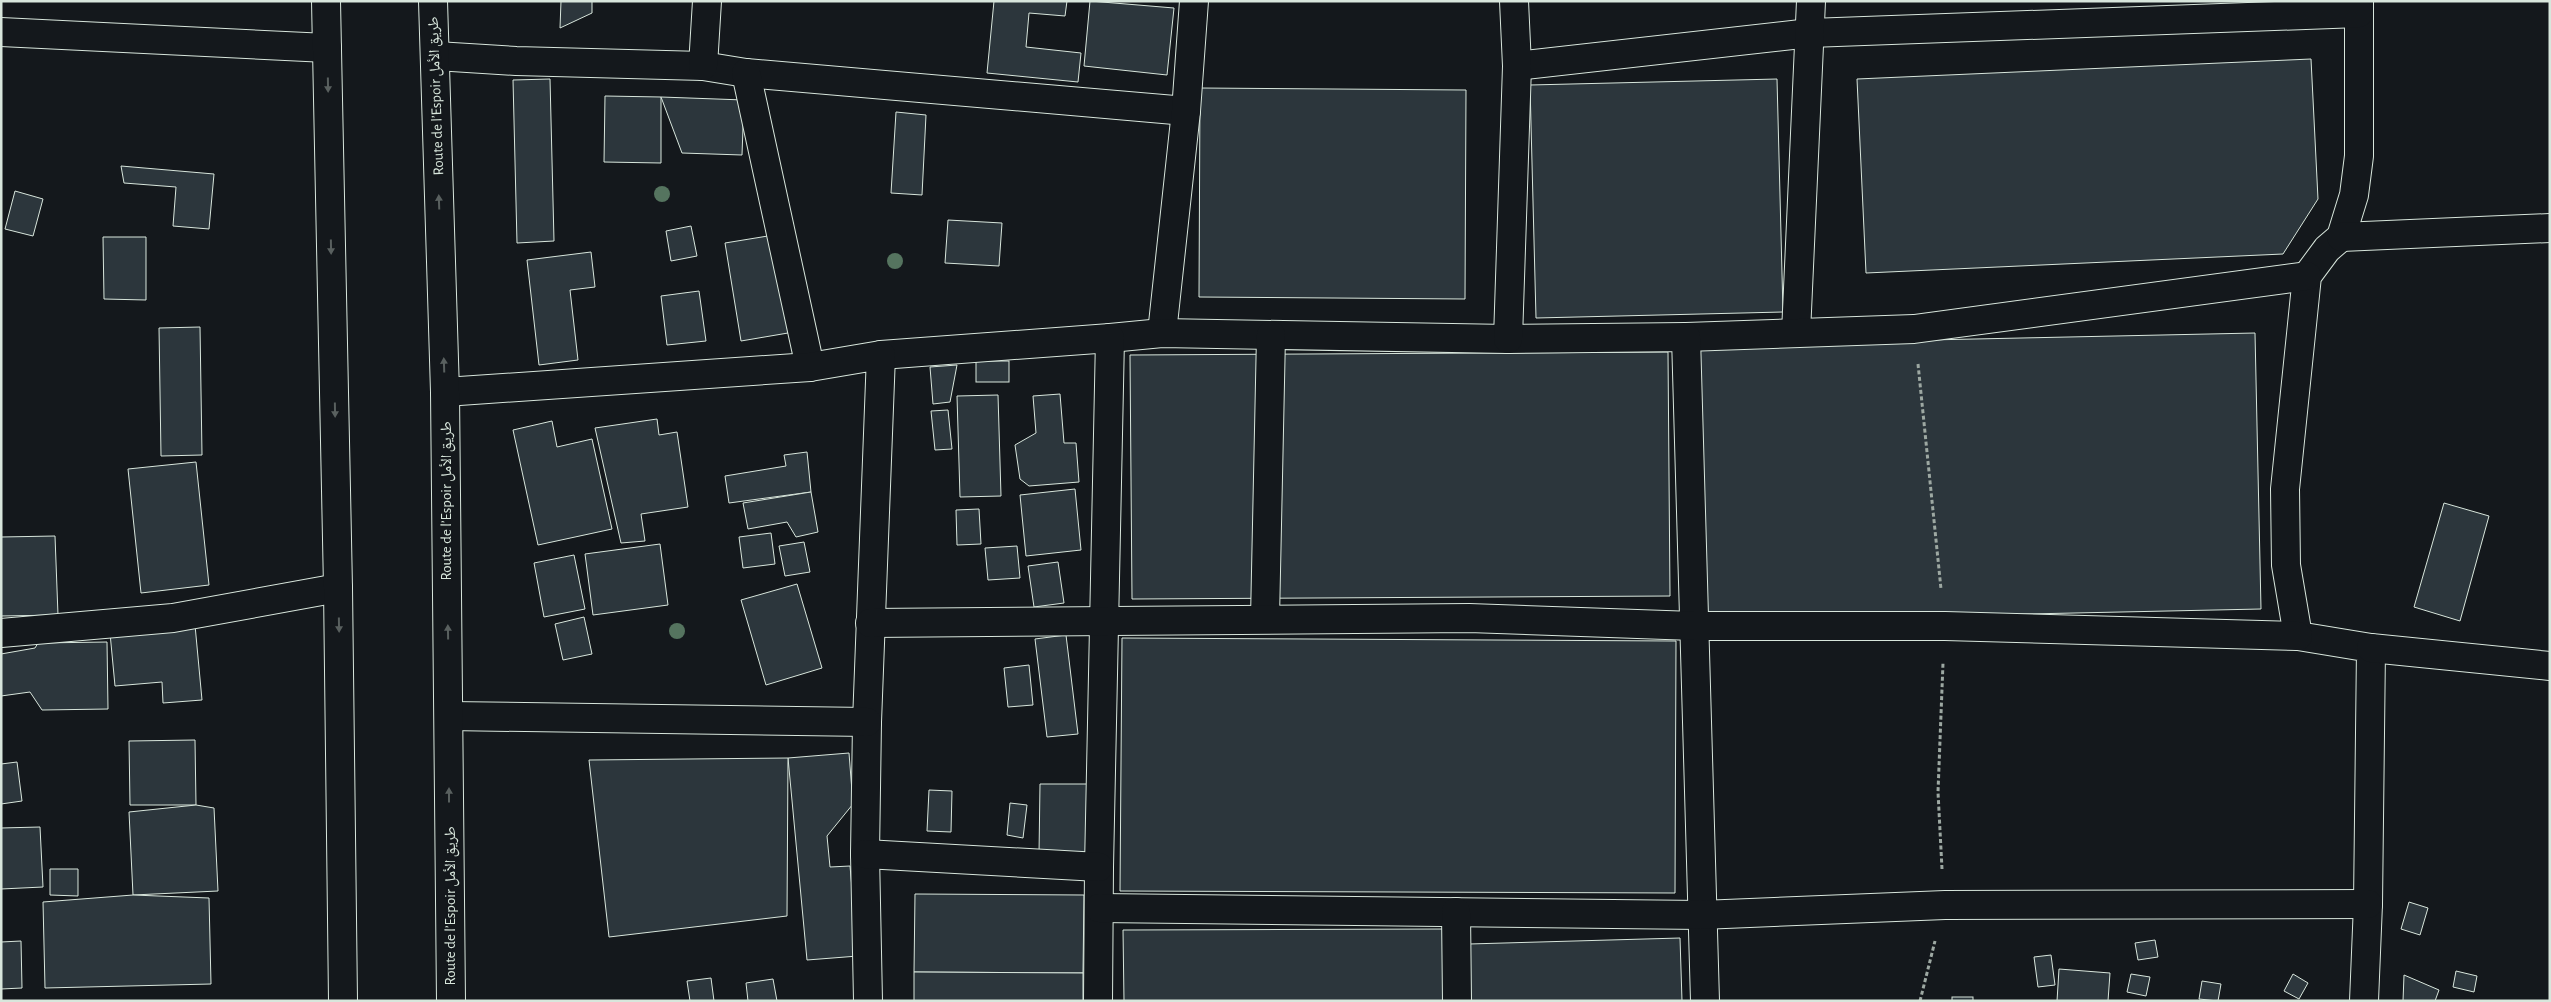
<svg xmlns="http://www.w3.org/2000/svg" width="2551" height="1002" viewBox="0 0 2551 1002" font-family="'Alegreya Sans','Noto Naskh Arabic',sans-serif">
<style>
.building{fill:#2c363c;stroke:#d8e6dc}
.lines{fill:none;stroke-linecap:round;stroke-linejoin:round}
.minor-casing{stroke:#d8e6dc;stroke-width:30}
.trunk-casing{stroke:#d8e6dc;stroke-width:30}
.path{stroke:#9da8a2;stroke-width:3;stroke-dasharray:4 2.5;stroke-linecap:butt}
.minor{stroke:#14181c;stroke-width:28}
.trunk{stroke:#14181c;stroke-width:28}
.tree{fill:#55745f}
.oneway{fill:#59605f}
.labels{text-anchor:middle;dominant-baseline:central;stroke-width:4;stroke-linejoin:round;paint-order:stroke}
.street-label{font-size:15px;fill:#d8e6dc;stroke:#14181c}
</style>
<rect width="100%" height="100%" fill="#14181c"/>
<g class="building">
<path d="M 561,1 L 592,1 L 592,13 L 560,28 Z"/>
<path d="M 994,1 L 1067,1 L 1065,16 L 1029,13 L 1026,47 L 1081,53 L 1078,82 L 987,73 Z"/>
<path d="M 1090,1 L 1174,8 L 1167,75 L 1084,66 Z"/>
<path d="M 2311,59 L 2318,199 L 2283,254 L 1866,273 L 1857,79 Z"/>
<path d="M 550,79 L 554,241 L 517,243 L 513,80 Z"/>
<path d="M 1777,79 L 1783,312 L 1536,318 L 1530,85 Z"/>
<path d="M 1200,88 L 1466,90 L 1465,299 L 1199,297 Z"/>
<path d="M 605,96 L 661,97 L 661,163 L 604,162 Z"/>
<path d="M 661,97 L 744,100 L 742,155 L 682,153 Z"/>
<path d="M 896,112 L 926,115 L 922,195 L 891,193 Z"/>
<path d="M 121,166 L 214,174 L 209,229 L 173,226 L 176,187 L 124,183 Z"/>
<path d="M 15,191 L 43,199 L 33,236 L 5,229 Z"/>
<path d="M 948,220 L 1002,223 L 999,266 L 945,263 Z"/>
<path d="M 691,226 L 697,256 L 671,261 L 666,231 Z"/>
<path d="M 774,235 L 788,333 L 741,341 L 725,243 Z"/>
<path d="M 103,237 L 146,237 L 146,300 L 104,299 Z"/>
<path d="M 591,252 L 595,287 L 570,290 L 578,360 L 539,365 L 527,260 Z"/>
<path d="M 699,291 L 706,341 L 667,345 L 661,296 Z"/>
<path d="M 200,327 L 202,455 L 161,456 L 159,328 Z"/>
<path d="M 2255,333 L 2261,609 L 1701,621 L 1695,345 Z"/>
<path d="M 1668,352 L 1670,596 L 1132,599 L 1130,355 Z"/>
<rect x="976" y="361" width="33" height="21"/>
<path d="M 957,365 L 950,402 L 933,404 L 930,367 Z"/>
<path d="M 1060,394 L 1064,443 L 1076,443 L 1079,482 L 1029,486 L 1020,479 L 1015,445 L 1036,433 L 1033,396 Z"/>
<path d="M 998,395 L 1001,496 L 960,497 L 957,396 Z"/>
<path d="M 948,410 L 952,449 L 935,450 L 931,411 Z"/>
<path d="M 657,419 L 659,435 L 677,432 L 688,507 L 641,514 L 645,541 L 621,543 L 595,428 Z"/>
<path d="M 552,421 L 557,447 L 592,439 L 612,529 L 538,545 L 513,430 Z"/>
<path d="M 807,452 L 811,492 L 729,503 L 725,476 L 786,466 L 784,455 Z"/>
<path d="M 196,462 L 209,585 L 141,593 L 128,469 Z"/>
<path d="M 1075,489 L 1081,550 L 1026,556 L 1020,495 Z"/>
<path d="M 811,492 L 818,532 L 796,537 L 787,522 L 748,529 L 743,503 Z"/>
<path d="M 2444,503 L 2489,516 L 2460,621 L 2414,607 Z"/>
<path d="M 979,509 L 981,544 L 957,545 L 956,510 Z"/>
<path d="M 771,533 L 775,564 L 743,568 L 739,537 Z"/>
<path d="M 55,536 L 58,615 L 1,616 L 1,537 Z"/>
<path d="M 804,542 L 810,572 L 785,576 L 779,546 Z"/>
<path d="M 660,544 L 668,605 L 593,615 L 585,554 Z"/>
<path d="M 1017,546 L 1020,578 L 988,580 L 985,548 Z"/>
<path d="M 574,555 L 585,609 L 544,617 L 534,563 Z"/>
<path d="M 1058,562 L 1064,603 L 1034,607 L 1028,566 Z"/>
<path d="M 797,584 L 822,668 L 766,685 L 741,600 Z"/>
<path d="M 584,617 L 592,654 L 563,660 L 555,624 Z"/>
<path d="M 195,625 L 202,700 L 163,703 L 162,682 L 115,686 L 110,633 Z"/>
<path d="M 1066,635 L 1078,734 L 1047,737 L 1035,639 Z"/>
<path d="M 1122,638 L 1676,641 L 1675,893 L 1120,891 Z"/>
<path d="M 107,642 L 108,709 L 42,710 L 30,692 L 1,696 L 1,654 L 35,648 L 38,643 Z"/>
<path d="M 1029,665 L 1033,705 L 1008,707 L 1004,668 Z"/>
<path d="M 195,740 L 196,805 L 130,805 L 129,741 Z"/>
<path d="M 849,753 L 853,804 L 827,836 L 830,867 L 850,866 L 858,956 L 807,960 L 788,758 Z"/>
<path d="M 788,758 L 787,916 L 609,937 L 589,760 Z"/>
<path d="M 17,762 L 22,801 L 1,804 L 1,764 Z"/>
<path d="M 1040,784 L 1089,784 L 1088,855 L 1039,854 Z"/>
<path d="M 929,790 L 952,791 L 951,832 L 927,831 Z"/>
<path d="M 1010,803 L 1027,805 L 1023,838 L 1007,835 Z"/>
<path d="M 196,805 L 214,808 L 218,891 L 133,895 L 129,812 Z"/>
<path d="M 40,827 L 43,887 L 1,889 L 1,828 Z"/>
<path d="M 50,869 L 78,869 L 78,896 L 50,895 Z"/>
<path d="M 915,894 L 1084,895 L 1083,973 L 914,972 Z"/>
<path d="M 133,895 L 209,898 L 211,984 L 45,988 L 43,902 Z"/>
<path d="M 2409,902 L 2428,908 L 2420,935 L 2401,929 Z"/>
<path d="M 1445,929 L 1446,1001 L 1124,1001 L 1123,930 Z"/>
<path d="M 1680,938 L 1682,1001 L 1471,1001 L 1469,944 Z"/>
<path d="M 2155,940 L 2158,957 L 2138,960 L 2135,943 Z"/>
<path d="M 21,941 L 22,988 L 1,989 L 1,942 Z"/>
<path d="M 2051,955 L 2055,985 L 2038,987 L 2034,957 Z"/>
<path d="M 2059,969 L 2110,973 L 2108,1001 L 2057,1001 Z"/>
<path d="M 2456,971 L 2477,976 L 2474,992 L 2453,987 Z"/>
<path d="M 914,972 L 1083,973 L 1083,1001 L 914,1001 Z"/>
<path d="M 2131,974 L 2150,977 L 2146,996 L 2127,992 Z"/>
<path d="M 2293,974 L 2308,983 L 2299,999 L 2284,991 Z"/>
<path d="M 2404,975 L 2439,990 L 2435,1001 L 2403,1001 Z"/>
<path d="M 711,978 L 714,1001 L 690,1001 L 687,981 Z"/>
<path d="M 773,979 L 777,1001 L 748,1001 L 746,983 Z"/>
<path d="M 2202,981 L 2221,984 L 2218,1001 L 2199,999 Z"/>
<rect x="1952" y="997" width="21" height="4"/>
</g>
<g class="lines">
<g class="minor-casing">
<g id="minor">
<path d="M 2359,1 L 2359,156 L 2354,195 L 2341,237 L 2327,249 L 2307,276 L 2285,489 L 2286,565 L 2298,636 L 2371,648 L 2368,904 L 2364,1001"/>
<path d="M 1,32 L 327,48"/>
<path d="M 436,56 L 516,61 L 703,66 L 746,73 L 1186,111"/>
<path d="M 703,66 L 707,1"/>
<path d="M 1517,66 L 1810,33 L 2359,13"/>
<path d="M 746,73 L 810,367"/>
<path d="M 2341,237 L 2550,228"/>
<path d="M 1162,333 L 1186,111 L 1194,1"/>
<path d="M 1796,333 L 1811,1"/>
<path d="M 1686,337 L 1914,329 L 2307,276"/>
<path d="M 1110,338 L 1162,333 L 1508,339 L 1686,337 L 1705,1001"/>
<path d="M 1508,339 L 1517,66 L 1514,1"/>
<path d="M 881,355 L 1110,338 L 1099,867 L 1098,1001"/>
<path d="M 445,392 L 810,367 L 881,355 L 867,722 L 865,854 L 868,1001"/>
<path d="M 1265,619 L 1271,335"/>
<path d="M 870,623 L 1469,618 L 1694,626 L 1945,626 L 2298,636"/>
<path d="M 1,633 L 173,618 L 338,588"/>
<path d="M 2371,648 L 2550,666"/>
<path d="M 449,716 L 867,722"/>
<path d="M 865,854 L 1099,867"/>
<path d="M 1099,908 L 1701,915 L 1945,905 L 2368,904"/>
<path d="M 1456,912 L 1457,1001"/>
</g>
</g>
<g class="trunk-casing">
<g id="trunk">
<path d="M 326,1 L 338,588 L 343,1001"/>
<path d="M 433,1 L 445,392 L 451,1001"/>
</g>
</g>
<g class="path">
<path d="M 1918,364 L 1941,589"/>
<path d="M 1942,869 L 1938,792 L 1943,663"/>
<path d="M 1920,1001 L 1935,941"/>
</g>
<use href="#minor" class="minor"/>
<use href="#trunk" class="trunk"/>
</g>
<g class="tree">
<circle cx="662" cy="194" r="8"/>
<circle cx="895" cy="261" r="8"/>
<circle cx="677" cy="631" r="8"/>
</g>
<defs><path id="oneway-solid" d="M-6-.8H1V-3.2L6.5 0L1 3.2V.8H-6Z" transform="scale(1.25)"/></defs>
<g class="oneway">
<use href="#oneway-solid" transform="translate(328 85) rotate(89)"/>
<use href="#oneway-solid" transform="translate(439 202) rotate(-92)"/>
<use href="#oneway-solid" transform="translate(331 247) rotate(89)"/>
<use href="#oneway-solid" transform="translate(444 365) rotate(-92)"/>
<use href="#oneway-solid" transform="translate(335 410) rotate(89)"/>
<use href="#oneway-solid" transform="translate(339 625) rotate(89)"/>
<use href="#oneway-solid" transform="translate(448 632) rotate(-91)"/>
<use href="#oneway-solid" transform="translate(449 795) rotate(-90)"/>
</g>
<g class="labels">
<g class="street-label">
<text transform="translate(436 96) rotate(-92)">Route de l’Espoir طريق الأمل</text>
<text transform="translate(446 501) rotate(-90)">Route de l’Espoir طريق الأمل</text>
<text transform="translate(450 906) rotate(-90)">Route de l’Espoir طريق الأمل</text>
</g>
</g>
<rect width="2551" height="1002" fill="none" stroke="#d8e6dc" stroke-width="5"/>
</svg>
